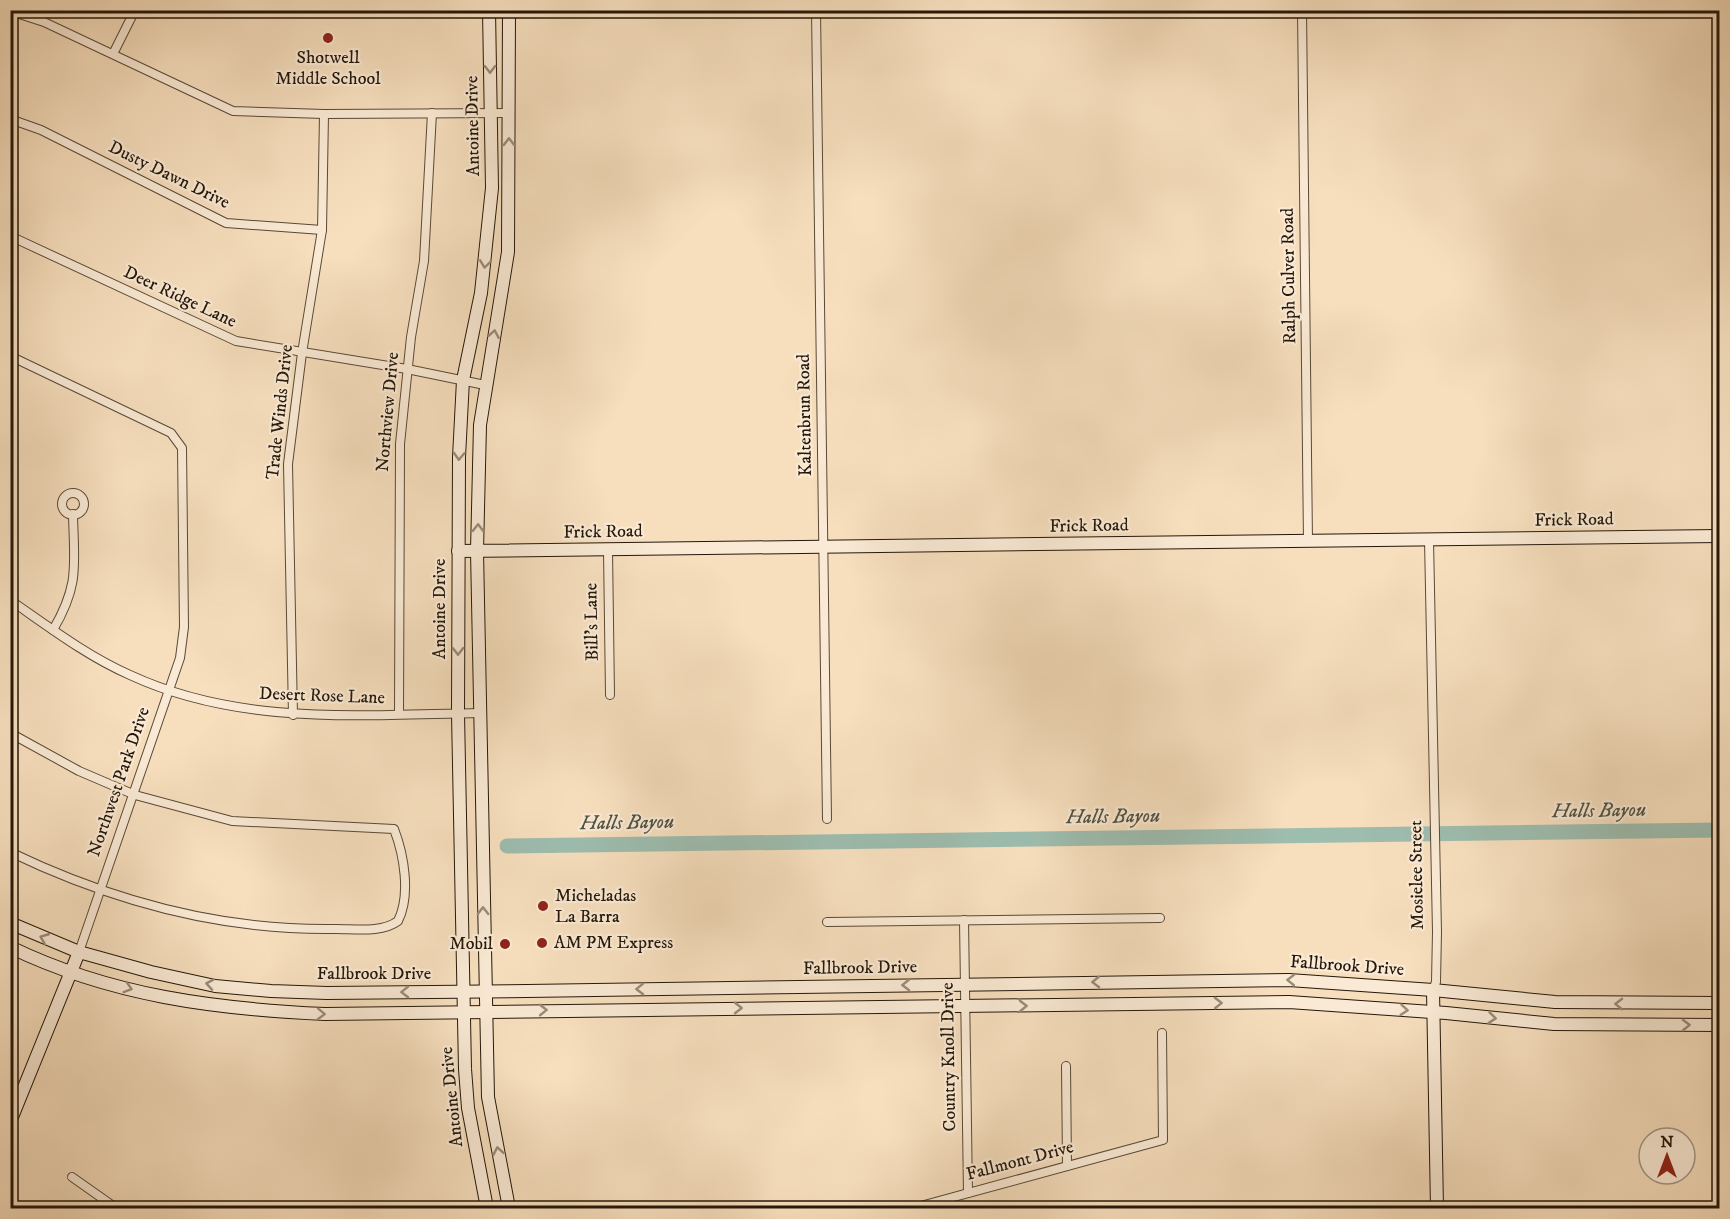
<svg xmlns="http://www.w3.org/2000/svg" width="1730" height="1219" viewBox="0 0 1730 1219" font-family="'IM FELL DW Pica',serif">
<style>
.lines{fill:none;stroke-linecap:round;stroke-linejoin:round}
.river{stroke:#9dbdaf;stroke-width:15}
.street-casing{stroke:#594936;stroke-width:10}
.secondary-casing{stroke:#241709;stroke-width:14}
.street{stroke:#faead5;stroke-width:8}
.secondary{stroke:#faead5;stroke-width:12}
.oneway{stroke:#9a8b79}
.poi-dot{fill:#8f2418;stroke:#faead5;stroke-width:2}
.labels{text-anchor:middle;dominant-baseline:central;stroke-width:4.5;stroke-linejoin:round;paint-order:stroke}
.poi-label{font-size:18px;fill:#241709;stroke:#faead5;text-anchor:start}
.street-label{font-size:18px;fill:#241709;stroke:#faead5}
.water-label{font-size:20px;font-style:italic;fill:#4e5143;stroke:#faead5}
</style>
<rect width="100%" height="100%" fill="#f7dfbe"/>
<filter id="stains"><feTurbulence type="fractalNoise" baseFrequency=".00333" numOctaves="4"/><feColorMatrix values="0 0 0 0 .2 0 0 0 0 .09 0 0 0 0 .02 0 0 0 .5 -.17"/></filter>
<radialGradient id="worn" r=".72"><stop offset=".6" stop-color="#630" stop-opacity="0"/><stop offset="1" stop-color="#630" stop-opacity=".3"/></radialGradient>
<g class="lines">
<path class="river" d="M 507,846 L 1720,830"/>
<g class="street-casing">
<g id="street">
<path d="M 816,10 L 827,819"/>
<path d="M 1302,10 L 1308,542"/>
<path d="M 10,11 L 44,22 L 233,111 L 324,114 L 509,113"/>
<path d="M 113,54 L 135,10"/>
<path d="M 10,119 L 41,130 L 226,223 L 322,230"/>
<path d="M 10,236 L 236,341 L 407,369 L 485,385"/>
<path d="M 10,356 L 171,433 L 182,448 L 184,627 L 180,658 L 79,952"/>
<circle cx="73" cy="504" r="11"/>
<path d="M 1429,540 L 1437,932 L 1436,982 L 1433,990"/>
<path d="M 608,550 L 610,695"/>
<path d="M 10,600 C 49,627 87,656 130,675 C 240,726 361,715 479,713"/>
<path d="M 53,630 C 80,584 74,565 73,514"/>
<path d="M 399,714 L 400,444 L 411,337 L 424,261 L 432,113"/>
<path d="M 293,715 L 288,464 L 302,353 L 322,230 L 324,114"/>
<path d="M 10,733 L 79,771 L 135,795 L 232,821 L 394,829 C 404,855 411,895 398,921 C 382,933 356,929 336,929 C 221,931 114,902 10,852"/>
<path d="M 964,920 L 968,1193"/>
<path d="M 827,922 L 1160,918"/>
<path d="M 1066,1066 L 1067,1166"/>
<path d="M 72,1177 L 116,1208"/>
<path d="M 885,1208 L 917,1207 L 1163,1140 L 1162,1033"/>
</g>
</g>
<g class="secondary-casing">
<g id="secondary">
<path d="M 458,551 L 1720,536"/>
<path d="M 10,923 L 79,952 L 151,972 L 215,986 L 271,991 L 327,993 L 527,991 L 1289,980 L 1433,990 L 1555,1002 L 1720,1003"/>
<path d="M 10,947 C 111,996 216,1009 325,1014 L 1289,1002 L 1446,1013 L 1554,1024 L 1720,1025"/>
<path d="M 1433,990 L 1437,1208"/>
<path d="M 10,1122 L 79,952"/>
<path d="M 487,1208 L 468,1108 L 465,1069 L 458,714 L 459,457 L 463,380 L 481,293 L 492,188 L 489,10"/>
<path d="M 509,1208 L 488,1097 L 477,551 L 480,425 L 508,252 L 509,10"/>
</g>
</g>
<use href="#street" class="street"/>
<use href="#secondary" class="secondary"/>
</g>
<defs><path id="oneway-chevron" d="M-2-3.5L2.5 0L-2 3.5" fill="none" stroke-width="1.6" stroke-linecap="round" stroke-linejoin="round" transform="scale(1.5)"/></defs>
<g class="oneway">
<use href="#oneway-chevron" transform="translate(490 69) rotate(89)"/>
<use href="#oneway-chevron" transform="translate(509 142) rotate(-90)"/>
<use href="#oneway-chevron" transform="translate(485 264) rotate(97)"/>
<use href="#oneway-chevron" transform="translate(494 334) rotate(-80)"/>
<use href="#oneway-chevron" transform="translate(459 456) rotate(92)"/>
<use href="#oneway-chevron" transform="translate(478 528) rotate(-89)"/>
<use href="#oneway-chevron" transform="translate(458 651) rotate(90)"/>
<use href="#oneway-chevron" transform="translate(483 911) rotate(-91)"/>
<use href="#oneway-chevron" transform="translate(44 938) rotate(-158)"/>
<use href="#oneway-chevron" transform="translate(1291 980) rotate(-179)"/>
<use href="#oneway-chevron" transform="translate(1096 982) rotate(179)"/>
<use href="#oneway-chevron" transform="translate(210 984) rotate(-170)"/>
<use href="#oneway-chevron" transform="translate(906 985) rotate(179)"/>
<use href="#oneway-chevron" transform="translate(128 988) rotate(17)"/>
<use href="#oneway-chevron" transform="translate(640 989) rotate(179)"/>
<use href="#oneway-chevron" transform="translate(405 992) rotate(179)"/>
<use href="#oneway-chevron" transform="translate(1218 1003) rotate(-1)"/>
<use href="#oneway-chevron" transform="translate(1619 1004) rotate(-179)"/>
<use href="#oneway-chevron" transform="translate(1023 1006) rotate(-1)"/>
<use href="#oneway-chevron" transform="translate(738 1008)"/>
<use href="#oneway-chevron" transform="translate(543 1010) rotate(-1)"/>
<use href="#oneway-chevron" transform="translate(1404 1010) rotate(5)"/>
<use href="#oneway-chevron" transform="translate(321 1014) rotate(2)"/>
<use href="#oneway-chevron" transform="translate(1492 1018) rotate(6)"/>
<use href="#oneway-chevron" transform="translate(1686 1025) rotate(-1)"/>
<use href="#oneway-chevron" transform="translate(498 1151) rotate(-100)"/>
</g>
<g class="poi-dot">
<circle cx="328" cy="38" r="6"/>
<circle cx="543" cy="906" r="6"/>
<circle cx="542" cy="943" r="6"/>
<circle cx="505" cy="944" r="6"/>
</g>
<g class="labels">
<g class="poi-label">
<text x="328" y="58" text-anchor="middle">Shotwell<tspan x="328" dy="21">Middle School</tspan></text>
<text x="555" y="896">Micheladas<tspan x="555" dy="21">La Barra</tspan></text>
<text x="554" y="943">AM PM Express</text>
<text x="493" y="944" text-anchor="end">Mobil</text>
</g>
<g class="street-label">
<text transform="translate(473 126) rotate(-91)">Antoine Drive</text>
<text transform="translate(169 175) rotate(26)">Dusty Dawn Drive</text>
<text transform="translate(1289 276) rotate(-91)">Ralph Culver Road</text>
<text transform="translate(180 297) rotate(25)">Deer Ridge Lane</text>
<text transform="translate(280 412) rotate(-84)">Trade Winds Drive</text>
<text transform="translate(388 412) rotate(-85)">Northview Drive</text>
<text transform="translate(805 415) rotate(-91)">Kaltenbrun Road</text>
<text transform="translate(1574 520) rotate(-1)">Frick Road</text>
<text transform="translate(1089 526) rotate(-1)">Frick Road</text>
<text transform="translate(603 532) rotate(-1)">Frick Road</text>
<text transform="translate(440 609) rotate(-90)">Antoine Drive</text>
<text transform="translate(592 622) rotate(-91)">Bill's Lane</text>
<text transform="translate(322 696) rotate(2)">Desert Rose Lane</text>
<text transform="translate(119 782) rotate(-71)">Northwest Park Drive</text>
<text transform="translate(1417 875) rotate(-91)">Mosielee Street</text>
<text transform="translate(1347 966) rotate(4)">Fallbrook Drive</text>
<text transform="translate(860 968) rotate(-1)">Fallbrook Drive</text>
<text x="374" y="974">Fallbrook Drive</text>
<text transform="translate(949 1057) rotate(-91)">Country Knoll Drive</text>
<text transform="translate(452 1097) rotate(-96)">Antoine Drive</text>
<text transform="translate(1020 1161) rotate(-15)">Fallmont Drive</text>
</g>
<g class="water-label">
<text transform="translate(1599 811) rotate(-1)">Halls Bayou</text>
<text transform="translate(1113 817) rotate(-1)">Halls Bayou</text>
<text transform="translate(627 823) rotate(-1)">Halls Bayou</text>
</g>
</g>
<rect width="1730" height="1219" fill="none" stroke="#f7dfbe" stroke-width="36"/>
<rect x="12" y="12" width="1706" height="1195" fill="none" stroke="#241709" stroke-width="3"/>
<rect x="18" y="18" width="1694" height="1183" fill="none" stroke="#241709" stroke-width="1.5"/>
<g transform="translate(1667 1156)"><circle r="28" fill="#faead5" stroke="#a49683" stroke-width="1.5"/>
<path d="M0-4.5L10 22L0 15L-10 22Z" fill="#8f2418"/>
<text y="-9" font-size="16" font-weight="bold" text-anchor="middle" fill="#241709">N</text>
</g>
<rect width="100%" height="100%" filter="url(#stains)"/>
<rect width="100%" height="100%" fill="url(#worn)"/>
</svg>
